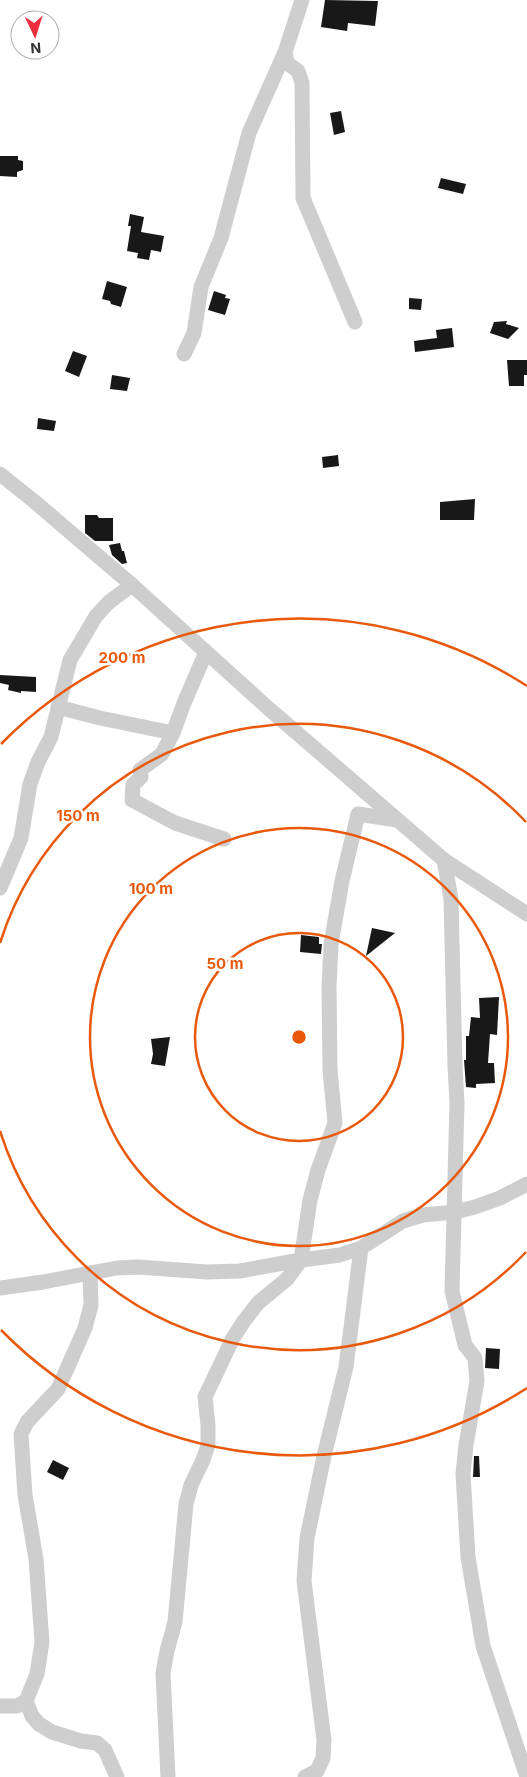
<svg xmlns="http://www.w3.org/2000/svg" width="527" height="1777" viewBox="0 0 527 1777" font-family="Inter,sans-serif">
<style>
.building{fill:#181818}
.lines{fill:none;stroke-linecap:round;stroke-linejoin:round}
.minor{stroke:#cecece;stroke-width:15}
.ring{fill:none;stroke:#e8590c;stroke-width:2.5}
.centre{fill:#e8590c;stroke:#fff;stroke-width:2.5}
.ring-label{font-size:15px;text-anchor:middle;font-weight:bold;fill:#e8590c;stroke:#fff;stroke-width:5;stroke-linejoin:round;paint-order:stroke}
</style>
<rect width="100%" height="100%" fill="#fff"/>
<g class="building">
<path d="M 325,0 L 378,1 L 375,26 L 348,23 L 347,31 L 321,27 Z"/>
<path d="M 341,111 L 345,132 L 334,135 L 330,113 Z"/>
<path d="M 0,156 L 18,156 L 18,160 L 23,161 L 23,170 L 17,172 L 17,177 L 0,176 Z"/>
<path d="M 441,178 L 466,184 L 463,194 L 438,188 Z"/>
<path d="M 130,214 L 144,217 L 141,232 L 164,236 L 161,252 L 151,250 L 149,260 L 137,258 L 138,253 L 127,251 L 131,226 L 128,226 Z"/>
<path d="M 107,281 L 127,287 L 121,307 L 111,304 L 110,301 L 102,299 Z"/>
<path d="M 214,291 L 226,295 L 225,298 L 230,299 L 225,315 L 208,310 Z"/>
<path d="M 409,298 L 422,299 L 421,310 L 409,309 Z"/>
<path d="M 507,321 L 506,324 L 519,328 L 508,339 L 490,333 L 494,322 Z"/>
<path d="M 452,328 L 454,347 L 415,352 L 414,341 L 437,338 L 436,330 Z"/>
<path d="M 73,351 L 87,356 L 79,377 L 65,371 Z"/>
<path d="M 507,360 L 527,360 L 527,375 L 524,375 L 524,386 L 509,386 Z"/>
<path d="M 112,375 L 130,378 L 127,391 L 110,389 Z"/>
<path d="M 38,418 L 56,421 L 54,431 L 37,429 Z"/>
<path d="M 338,455 L 339,466 L 323,468 L 322,457 Z"/>
<path d="M 475,499 L 474,520 L 440,520 L 440,502 Z"/>
<path d="M 85,515 L 97,515 L 99,518 L 113,518 L 113,541 L 95,541 L 85,533 Z"/>
<path d="M 120,543 L 122,551 L 124,551 L 127,563 L 122,564 L 112,555 L 109,545 Z"/>
<path d="M 0,675 L 36,677 L 36,692 L 21,691 L 21,693 L 8,690 L 9,685 L 0,683 Z"/>
<path d="M 372,928 L 395,933 L 366,956 Z"/>
<path d="M 301,935 L 319,937 L 319,944 L 322,944 L 321,954 L 300,952 Z"/>
<path d="M 499,997 L 497,1035 L 490,1034 L 488,1063 L 494,1063 L 495,1083 L 476,1084 L 476,1088 L 466,1087 L 464,1060 L 466,1060 L 466,1036 L 469,1036 L 471,1017 L 480,1018 L 479,998 Z"/>
<path d="M 170,1037 L 165,1066 L 151,1064 L 153,1054 L 151,1039 Z"/>
<path d="M 486,1348 L 500,1349 L 499,1369 L 485,1368 Z"/>
<path d="M 474,1456 L 479,1456 L 480,1477 L 473,1477 Z"/>
<path d="M 53,1460 L 69,1468 L 63,1480 L 47,1472 Z"/>
</g>
<g class="lines">
<g class="minor">
<path d="M 302,0 L 285,52 L 287,63 L 298,71 L 302,83 L 303,198 L 355,322"/>
<path d="M 184,354 L 194,333 L 201,287 L 221,238 L 249,133 L 285,52"/>
<path d="M 0,474 L 35,502 L 132,585 L 268,708 L 444,860 L 527,914"/>
<path d="M 58,707 L 100,718 L 173,733 L 184,703 L 206,652"/>
<path d="M 173,733 L 162,754 L 140,770 L 141,777 L 133,785 L 132,800 L 175,823 L 224,839"/>
<path d="M 444,860 L 451,899 L 455,1066 L 457,1103 L 452,1291 L 465,1345 L 475,1358 L 477,1381 L 466,1445 L 463,1474 L 468,1557 L 483,1646 L 527,1777"/>
<path d="M 0,888 L 21,838 L 30,784 L 38,762 L 51,737 L 70,660 L 96,616 L 109,602 L 132,585"/>
<path d="M 0,1288 L 43,1282 L 117,1268 L 138,1267 L 207,1272 L 240,1271 L 301,1260 L 340,1255 L 361,1248 L 403,1221 L 423,1215 L 455,1212 L 475,1207 L 500,1198 L 527,1184"/>
<path d="M 26,1701 L 32,1716 L 39,1724 L 52,1732 L 81,1741 L 97,1743 L 105,1750 L 117,1777"/>
<path d="M 0,1706 L 17,1706 L 26,1701 L 37,1674 L 42,1642 L 36,1559 L 25,1495 L 21,1434 L 27,1422 L 58,1389 L 85,1328 L 91,1305 L 90,1273"/>
<path d="M 168,1777 L 163,1673 L 167,1651 L 175,1622 L 186,1504 L 191,1485 L 203,1460 L 208,1445 L 208,1425 L 205,1397 L 233,1338 L 244,1321 L 258,1303 L 287,1279 L 301,1260 L 310,1200 L 318,1170 L 335,1123 L 330,1070 L 329,987 L 331,944 L 342,881 L 358,814 L 397,820"/>
<path d="M 305,1777 L 317,1771 L 323,1758 L 324,1740 L 304,1581 L 307,1538 L 324,1456 L 346,1367 L 361,1248"/>
</g>
</g>
<g class="ring">
<circle cx="299" cy="1037" r="104"/>
<circle cx="299" cy="1037" r="209"/>
<path d="M526 1252A313 313 0 0 1 0 1131M0 943A313 313 0 0 1 526 822"/>
<path d="M527 1388A418 418 0 0 1 1 1330M1 744A418 418 0 0 1 527 686"/>
</g>
<circle cx="299" cy="1037" r="8" class="centre"/>
<g class="ring-label">
<text x="122" y="663">200 m</text>
<text x="78" y="821">150 m</text>
<text x="151" y="894">100 m</text>
<text x="225" y="969">50 m</text>
</g>
<g transform="translate(35 35) rotate(176)"><circle r="24" fill="#ffffff" stroke="#adadad"/>
<path d="M0-4L9 19L0 12L-9 19Z" fill="#ef2d3d"/>
<text y="-8" font-size="14" font-weight="bold" text-anchor="middle" fill="#313131">N</text>
</g>
</svg>
